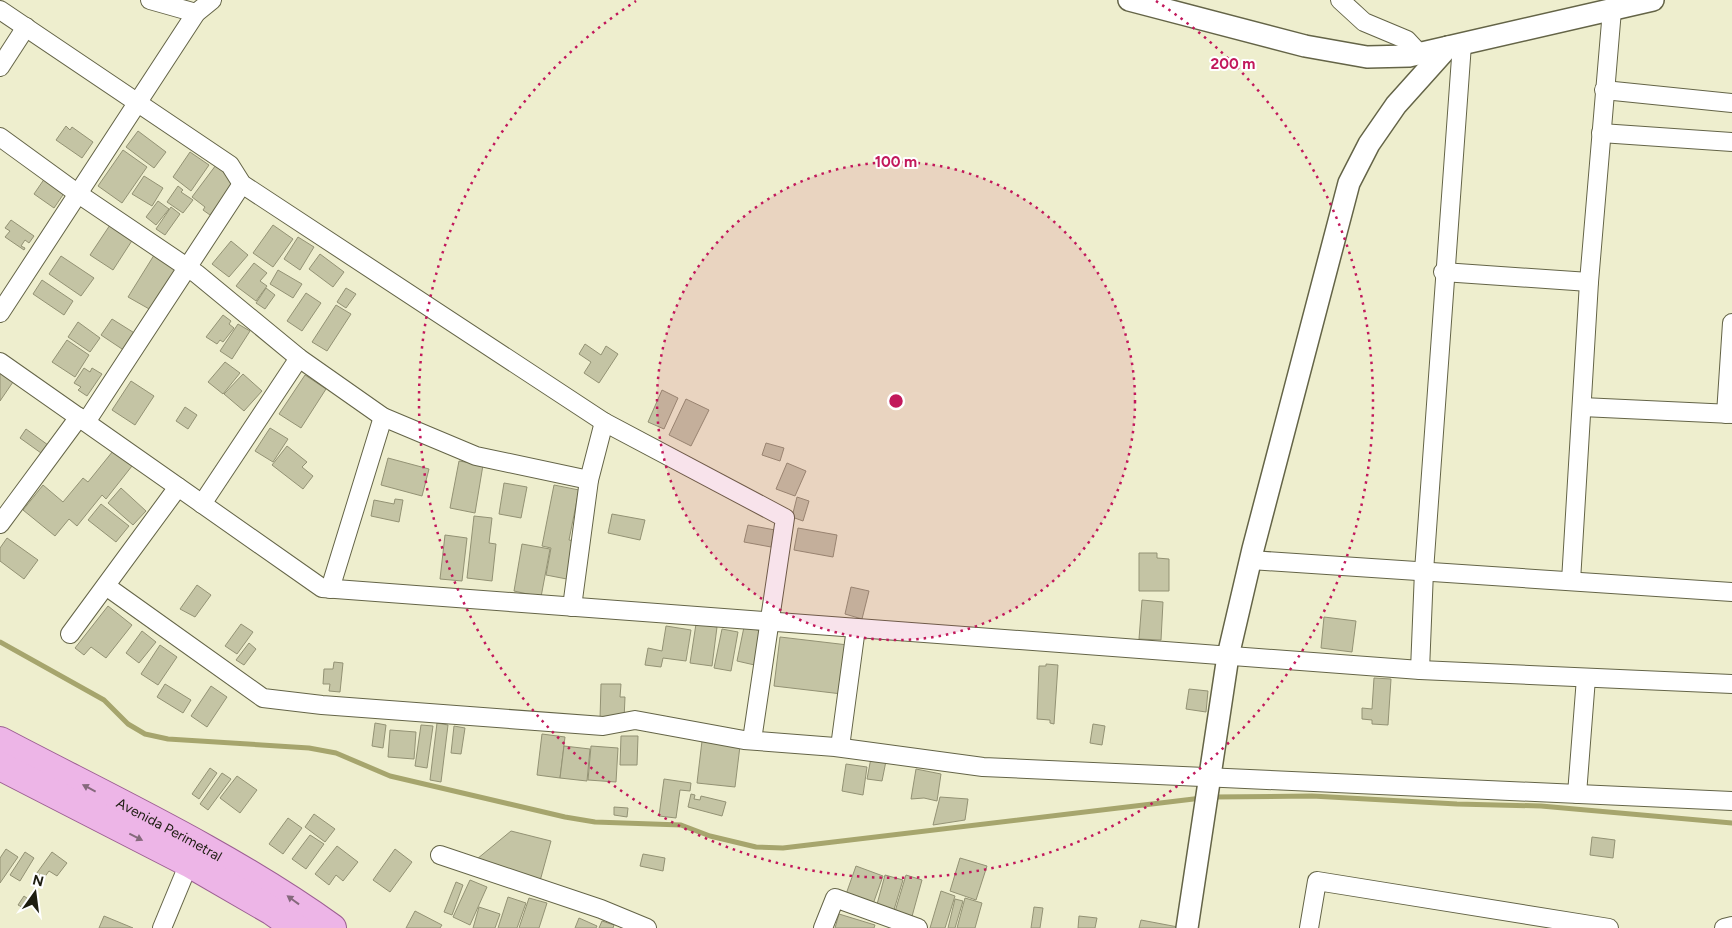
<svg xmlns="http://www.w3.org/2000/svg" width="1732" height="928" viewBox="0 0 1732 928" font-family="Figtree,sans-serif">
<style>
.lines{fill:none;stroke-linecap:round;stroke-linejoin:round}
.stream{stroke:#a6a56d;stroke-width:5}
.building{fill:#c4c4a4;stroke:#939274}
.minor-casing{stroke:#646447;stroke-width:20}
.tertiary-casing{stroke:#646447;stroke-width:24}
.primary-casing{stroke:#9c5f92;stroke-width:30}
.minor{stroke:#fff;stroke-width:18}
.tertiary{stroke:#fff;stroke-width:21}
.primary{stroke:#edb5e7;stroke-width:28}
.oneway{fill:#85697c}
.ring{fill:none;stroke:#c2185b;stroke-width:2.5;stroke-dasharray:2.5 5}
.labels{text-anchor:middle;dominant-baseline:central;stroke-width:4;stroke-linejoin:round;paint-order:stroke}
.street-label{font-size:14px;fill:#1d1d11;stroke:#fff}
.centre{fill:#c2185b;stroke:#fff;stroke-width:2.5}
.ring-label{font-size:15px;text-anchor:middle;font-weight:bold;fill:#c2185b;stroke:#fff;stroke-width:4;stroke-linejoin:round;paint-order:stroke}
</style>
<rect width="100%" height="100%" fill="#eeeece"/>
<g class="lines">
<g class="stream">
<path d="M 0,642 L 104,700 L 128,724 L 145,734 L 168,739 L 309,748 L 336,753 L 390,776 L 565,817 L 595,822 L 681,825 L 710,836 L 756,847 L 783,848 L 1202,798"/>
<path d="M 1213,797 L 1312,796 L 1457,804 L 1541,806 L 1732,823"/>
</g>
</g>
<g class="building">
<path d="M 66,126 L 70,130 L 72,127 L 93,142 L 82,158 L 56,140 Z"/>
<path d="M 138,131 L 166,152 L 154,168 L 126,147 Z"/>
<path d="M 123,150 L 147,167 L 122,203 L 98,186 Z"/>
<path d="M 190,152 L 209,165 L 191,191 L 173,177 Z"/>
<path d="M 216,165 L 237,180 L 210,215 L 203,210 L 205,207 L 192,197 Z"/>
<path d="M 47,175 L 67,189 L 54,208 L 34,194 Z"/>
<path d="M 144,176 L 163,188 L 152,206 L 132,194 Z"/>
<path d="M 178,186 L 183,190 L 181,192 L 193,200 L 183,213 L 167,202 Z"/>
<path d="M 158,201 L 169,209 L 156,225 L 146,217 Z"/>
<path d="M 171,207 L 180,214 L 165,235 L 156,229 Z"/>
<path d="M 11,220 L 34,236 L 29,243 L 25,240 L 21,246 L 25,248 L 24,250 L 5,237 L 10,231 L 5,228 Z"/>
<path d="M 112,222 L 135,236 L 113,270 L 90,255 Z"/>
<path d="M 273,225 L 293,239 L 273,267 L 253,253 Z"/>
<path d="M 298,237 L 314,247 L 300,270 L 284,259 Z"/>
<path d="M 231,241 L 248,255 L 229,277 L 212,264 Z"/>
<path d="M 156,252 L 178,266 L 151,310 L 128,297 Z"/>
<path d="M 320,254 L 344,272 L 333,287 L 309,269 Z"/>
<path d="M 61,256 L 94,278 L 81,296 L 49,274 Z"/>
<path d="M 254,263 L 267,273 L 260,281 L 267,286 L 256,301 L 236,286 Z"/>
<path d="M 278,270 L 302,284 L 293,298 L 270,284 Z"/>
<path d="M 42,280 L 73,301 L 64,315 L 33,294 Z"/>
<path d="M 266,288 L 275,295 L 265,309 L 256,303 Z"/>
<path d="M 346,288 L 356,294 L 346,308 L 337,302 Z"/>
<path d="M 306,293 L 321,303 L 302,331 L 287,321 Z"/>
<path d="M 336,305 L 351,314 L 327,351 L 312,342 Z"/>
<path d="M 223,315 L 231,321 L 229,324 L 234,328 L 223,342 L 220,340 L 217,344 L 206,337 Z"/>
<path d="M 112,319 L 136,334 L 125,351 L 101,335 Z"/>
<path d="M 78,322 L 100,338 L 90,352 L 68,337 Z"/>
<path d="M 238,324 L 250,331 L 232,359 L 220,351 Z"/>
<path d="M 67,340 L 89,355 L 75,377 L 52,362 Z"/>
<path d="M 585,344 L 601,355 L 606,346 L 618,354 L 599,383 L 584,373 L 591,362 L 579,354 Z"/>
<path d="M 225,362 L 240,373 L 223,394 L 208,382 Z"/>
<path d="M 84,368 L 90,372 L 92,368 L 102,374 L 87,396 L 78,390 L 81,387 L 74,383 Z"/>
<path d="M 0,373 L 13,382 L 0,401 Z"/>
<path d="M 243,374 L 262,391 L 244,411 L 224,394 Z"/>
<path d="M 305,375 L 326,389 L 301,428 L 279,414 Z"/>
<path d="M 131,381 L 154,396 L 135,425 L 112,410 Z"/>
<path d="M 662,390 L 678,398 L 664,429 L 648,422 Z"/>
<path d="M 686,399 L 709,410 L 691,446 L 669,435 Z"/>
<path d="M 185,407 L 197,415 L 188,429 L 176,421 Z"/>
<path d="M 270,428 L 288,439 L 273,462 L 255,451 Z"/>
<path d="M 26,429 L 48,445 L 41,453 L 20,438 Z"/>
<path d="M 766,443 L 784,448 L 780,461 L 762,455 Z"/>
<path d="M 287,446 L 307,462 L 302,467 L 313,476 L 303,489 L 272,465 Z"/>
<path d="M 113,451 L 132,466 L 106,499 L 102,495 L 77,526 L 69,519 L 55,536 L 23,510 L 43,485 L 63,502 L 83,478 L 88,482 Z"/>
<path d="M 388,458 L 429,469 L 422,496 L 381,485 Z"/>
<path d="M 459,461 L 483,465 L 475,513 L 450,508 Z"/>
<path d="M 787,463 L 806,471 L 795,496 L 776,489 Z"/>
<path d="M 504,483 L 527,487 L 521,518 L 499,514 Z"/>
<path d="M 554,485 L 579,490 L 569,540 L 580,542 L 572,580 L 546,575 L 551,548 L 542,546 Z"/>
<path d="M 121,488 L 146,511 L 133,525 L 108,503 Z"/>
<path d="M 797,497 L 809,501 L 803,521 L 792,517 Z"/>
<path d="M 395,499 L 403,500 L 399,522 L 371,516 L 374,500 L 394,504 Z"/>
<path d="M 101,504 L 129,526 L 116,542 L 88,520 Z"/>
<path d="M 612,514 L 645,520 L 640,540 L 608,533 Z"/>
<path d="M 474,516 L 492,518 L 489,543 L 496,544 L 492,581 L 467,578 Z"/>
<path d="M 748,525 L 775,530 L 771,547 L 744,542 Z"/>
<path d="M 798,528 L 837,535 L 833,557 L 794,550 Z"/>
<path d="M 445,535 L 467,538 L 462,581 L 440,579 Z"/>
<path d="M 7,538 L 38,560 L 24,579 L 0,561 L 0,548 Z"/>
<path d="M 522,544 L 550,549 L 541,597 L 514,591 Z"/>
<path d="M 1139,553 L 1157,553 L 1157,558 L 1169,559 L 1169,591 L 1139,591 Z"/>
<path d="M 197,585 L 211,595 L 195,617 L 180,609 Z"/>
<path d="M 851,587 L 869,591 L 862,619 L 845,614 Z"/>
<path d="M 1142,600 L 1163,602 L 1161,640 L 1139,639 Z"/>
<path d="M 108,606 L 132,625 L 106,658 L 91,647 L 84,655 L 75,648 Z"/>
<path d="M 1324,617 L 1356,621 L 1352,652 L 1321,648 Z"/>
<path d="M 241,624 L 253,632 L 237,654 L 225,646 Z"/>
<path d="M 696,624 L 717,627 L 712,666 L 690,663 Z"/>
<path d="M 666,626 L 691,630 L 686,661 L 663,658 L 661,667 L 645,665 L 648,648 L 662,651 Z"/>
<path d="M 744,627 L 767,632 L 759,666 L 737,661 Z"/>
<path d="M 722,629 L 738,632 L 731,671 L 714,668 Z"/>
<path d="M 142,631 L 156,642 L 139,663 L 126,653 Z"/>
<path d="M 780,637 L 848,645 L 842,694 L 774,686 Z"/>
<path d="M 249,643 L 256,649 L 244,665 L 236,660 Z"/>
<path d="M 160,645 L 177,657 L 158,685 L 141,674 Z"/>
<path d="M 334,662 L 343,663 L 340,692 L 329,691 L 330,684 L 323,684 L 324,669 L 333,669 Z"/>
<path d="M 1046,664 L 1058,665 L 1054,724 L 1050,723 L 1050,720 L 1037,719 L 1039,666 L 1046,666 Z"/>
<path d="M 1374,678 L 1391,679 L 1388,725 L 1372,724 L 1372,720 L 1362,719 L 1362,708 L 1372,709 Z"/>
<path d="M 165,684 L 191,700 L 183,713 L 157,697 Z"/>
<path d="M 601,684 L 621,684 L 620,697 L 625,697 L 624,720 L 600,719 Z"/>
<path d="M 211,686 L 227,697 L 207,727 L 191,716 Z"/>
<path d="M 1189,689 L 1208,691 L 1206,712 L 1186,709 Z"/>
<path d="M 375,723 L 386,725 L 383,748 L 372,746 Z"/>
<path d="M 437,723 L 448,725 L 441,782 L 430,780 Z"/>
<path d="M 1093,724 L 1105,726 L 1102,745 L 1090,743 Z"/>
<path d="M 421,725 L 433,726 L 427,768 L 415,766 Z"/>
<path d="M 454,726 L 465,728 L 461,754 L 451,753 Z"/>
<path d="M 390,730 L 416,732 L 414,759 L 388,757 Z"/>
<path d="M 542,734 L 565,737 L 560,778 L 537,775 Z"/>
<path d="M 621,736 L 638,736 L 637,765 L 620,765 Z"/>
<path d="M 702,741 L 740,746 L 735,787 L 697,783 Z"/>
<path d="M 564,746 L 590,749 L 587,781 L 560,778 Z"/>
<path d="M 591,746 L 618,748 L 616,782 L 588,780 Z"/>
<path d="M 871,758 L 886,761 L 882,781 L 867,779 Z"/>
<path d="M 846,764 L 867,767 L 863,795 L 842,791 Z"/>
<path d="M 210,768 L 217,773 L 199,799 L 192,794 Z"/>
<path d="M 916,769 L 941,774 L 937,801 L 924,798 L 911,799 Z"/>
<path d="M 222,773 L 231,779 L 208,810 L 200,804 Z"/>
<path d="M 237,776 L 257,790 L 240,813 L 220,798 Z"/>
<path d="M 664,779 L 691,783 L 690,791 L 680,790 L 676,818 L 659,816 Z"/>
<path d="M 691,794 L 695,795 L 694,799 L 700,800 L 701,796 L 726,802 L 722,816 L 688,807 Z"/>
<path d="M 940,797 L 968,799 L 965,820 L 933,825 Z"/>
<path d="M 614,807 L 628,808 L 627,817 L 614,815 Z"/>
<path d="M 314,814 L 335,829 L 325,842 L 305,827 Z"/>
<path d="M 288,818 L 302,828 L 283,854 L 269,844 Z"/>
<path d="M 511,831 L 551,841 L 540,881 L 477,859 Z"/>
<path d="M 310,835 L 324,844 L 306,869 L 292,859 Z"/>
<path d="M 1592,837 L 1615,840 L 1613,858 L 1590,855 Z"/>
<path d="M 337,846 L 358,862 L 343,881 L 336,875 L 329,885 L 315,874 Z"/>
<path d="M 6,849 L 18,857 L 0,883 L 0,858 Z"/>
<path d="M 395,849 L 412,862 L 390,892 L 373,880 Z"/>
<path d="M 25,852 L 34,858 L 20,881 L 10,875 Z"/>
<path d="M 52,852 L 67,863 L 57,876 L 49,871 L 41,882 L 34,877 Z"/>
<path d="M 643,854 L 665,858 L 663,871 L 640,866 Z"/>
<path d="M 960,858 L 987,866 L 976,900 L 950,891 Z"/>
<path d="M 856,866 L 883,876 L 872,907 L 845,897 Z"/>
<path d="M 885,875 L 903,880 L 893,913 L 876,908 Z"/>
<path d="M 906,875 L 922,880 L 911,920 L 894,915 Z"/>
<path d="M 470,880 L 487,887 L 470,925 L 453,917 Z"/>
<path d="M 456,882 L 463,885 L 452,915 L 444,912 Z"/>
<path d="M 941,891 L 955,896 L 945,928 L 930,928 Z"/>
<path d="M 24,896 L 31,901 L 26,909 L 18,905 Z"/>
<path d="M 508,897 L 526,903 L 517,928 L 498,928 Z"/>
<path d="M 529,898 L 547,903 L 539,928 L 519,928 Z"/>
<path d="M 965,898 L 982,903 L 975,928 L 957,928 Z"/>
<path d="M 955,899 L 963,901 L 955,928 L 948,928 Z"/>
<path d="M 479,907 L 500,914 L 495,928 L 473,928 Z"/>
<path d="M 1034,907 L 1043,908 L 1040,928 L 1031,928 Z"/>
<path d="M 415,911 L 442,925 L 440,928 L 406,928 Z"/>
<path d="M 839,914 L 875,925 L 874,928 L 835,928 Z"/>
<path d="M 104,916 L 133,928 L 99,928 Z"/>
<path d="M 1079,916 L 1097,918 L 1095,928 L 1078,928 Z"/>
<path d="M 579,918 L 597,926 L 596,928 L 575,928 Z"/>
<path d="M 1141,920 L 1178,927 L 1178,928 L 1139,928 Z"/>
<path d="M 602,921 L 614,925 L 613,928 L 599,928 Z"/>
</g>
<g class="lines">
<g class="minor-casing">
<g id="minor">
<path d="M 150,0 L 196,13"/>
<path d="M 1340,0 L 1364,22 L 1407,40 L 1420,54"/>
<path d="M 0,10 L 230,165 L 242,184 L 604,422 L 785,518 L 752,740"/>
<path d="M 0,67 L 26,27"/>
<path d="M 1604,90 L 1732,103"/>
<path d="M 1601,133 L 1732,142"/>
<path d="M 0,137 L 77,193 L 197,274 L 299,358 L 383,417 L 476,456 L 589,480"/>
<path d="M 1443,272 L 1589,282"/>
<path d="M 0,313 L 196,13 L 212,0"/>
<path d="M 0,362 L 322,588 L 1420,670 L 1732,684"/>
<path d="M 1582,407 L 1732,414"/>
<path d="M 1726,414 L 1732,323"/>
<path d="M 86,422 L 242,184"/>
<path d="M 202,504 L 299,358"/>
<path d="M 0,524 L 79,417"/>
<path d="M 1251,560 L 1732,592"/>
<path d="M 1571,581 L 1589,282 L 1612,10"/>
<path d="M 106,586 L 263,698 L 322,705 L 603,726 L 635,720 L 744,740 L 835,747 L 983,767 L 1732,801"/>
<path d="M 330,589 L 383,417"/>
<path d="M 572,607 L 589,480 L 604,422"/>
<path d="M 70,634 L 178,487"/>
<path d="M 1420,670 L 1424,571 L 1462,44"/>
<path d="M 840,747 L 856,628"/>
<path d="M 1577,794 L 1586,678"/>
<path d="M 440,855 L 601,909 L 647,928"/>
<path d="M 162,928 L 189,863"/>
<path d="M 823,928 L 835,898 L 918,928"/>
<path d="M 1309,928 L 1317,881 L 1609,928"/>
<path d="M 1724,928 L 1732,926"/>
</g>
</g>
<g class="tertiary-casing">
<g id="tertiary">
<path d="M 1129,0 L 1305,46 L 1367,57 L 1409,56 L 1653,0"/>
<path d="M 1187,928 L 1228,656 L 1253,549 L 1349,183 L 1369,144 L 1396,105 L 1448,47"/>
</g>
</g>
<g class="primary-casing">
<g id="primary">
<path id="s1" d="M 0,741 C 112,800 229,854 332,928"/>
<path d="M 0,766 L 189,863 L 272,911 L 296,928"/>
</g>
</g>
<use href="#minor" class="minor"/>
<use href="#tertiary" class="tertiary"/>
<use href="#primary" class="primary"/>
</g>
<defs><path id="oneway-solid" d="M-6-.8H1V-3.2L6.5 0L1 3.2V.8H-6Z" transform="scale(1.25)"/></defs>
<g class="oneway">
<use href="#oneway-solid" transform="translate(89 788) rotate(-152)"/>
<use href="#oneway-solid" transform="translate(136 837) rotate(27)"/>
<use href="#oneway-solid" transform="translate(293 900) rotate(-144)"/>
</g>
<circle cx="896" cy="401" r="239" fill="#c2185b" fill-opacity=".12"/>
<g class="ring">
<circle cx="896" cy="401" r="239"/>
<path d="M1156 1A477 477 0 1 1 636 1"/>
</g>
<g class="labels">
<g class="street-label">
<text stroke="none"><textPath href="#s1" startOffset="191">Avenida Perimetral</textPath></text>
</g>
</g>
<circle cx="896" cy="401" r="8" class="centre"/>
<g class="ring-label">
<text x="1233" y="69">200 m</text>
<text x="896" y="167">100 m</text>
</g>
<g transform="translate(35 893) rotate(14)" stroke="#ffffff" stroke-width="4" paint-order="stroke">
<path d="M0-4L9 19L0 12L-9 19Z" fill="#1d1d11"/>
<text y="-8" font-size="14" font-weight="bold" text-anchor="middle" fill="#1d1d11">N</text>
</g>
</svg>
